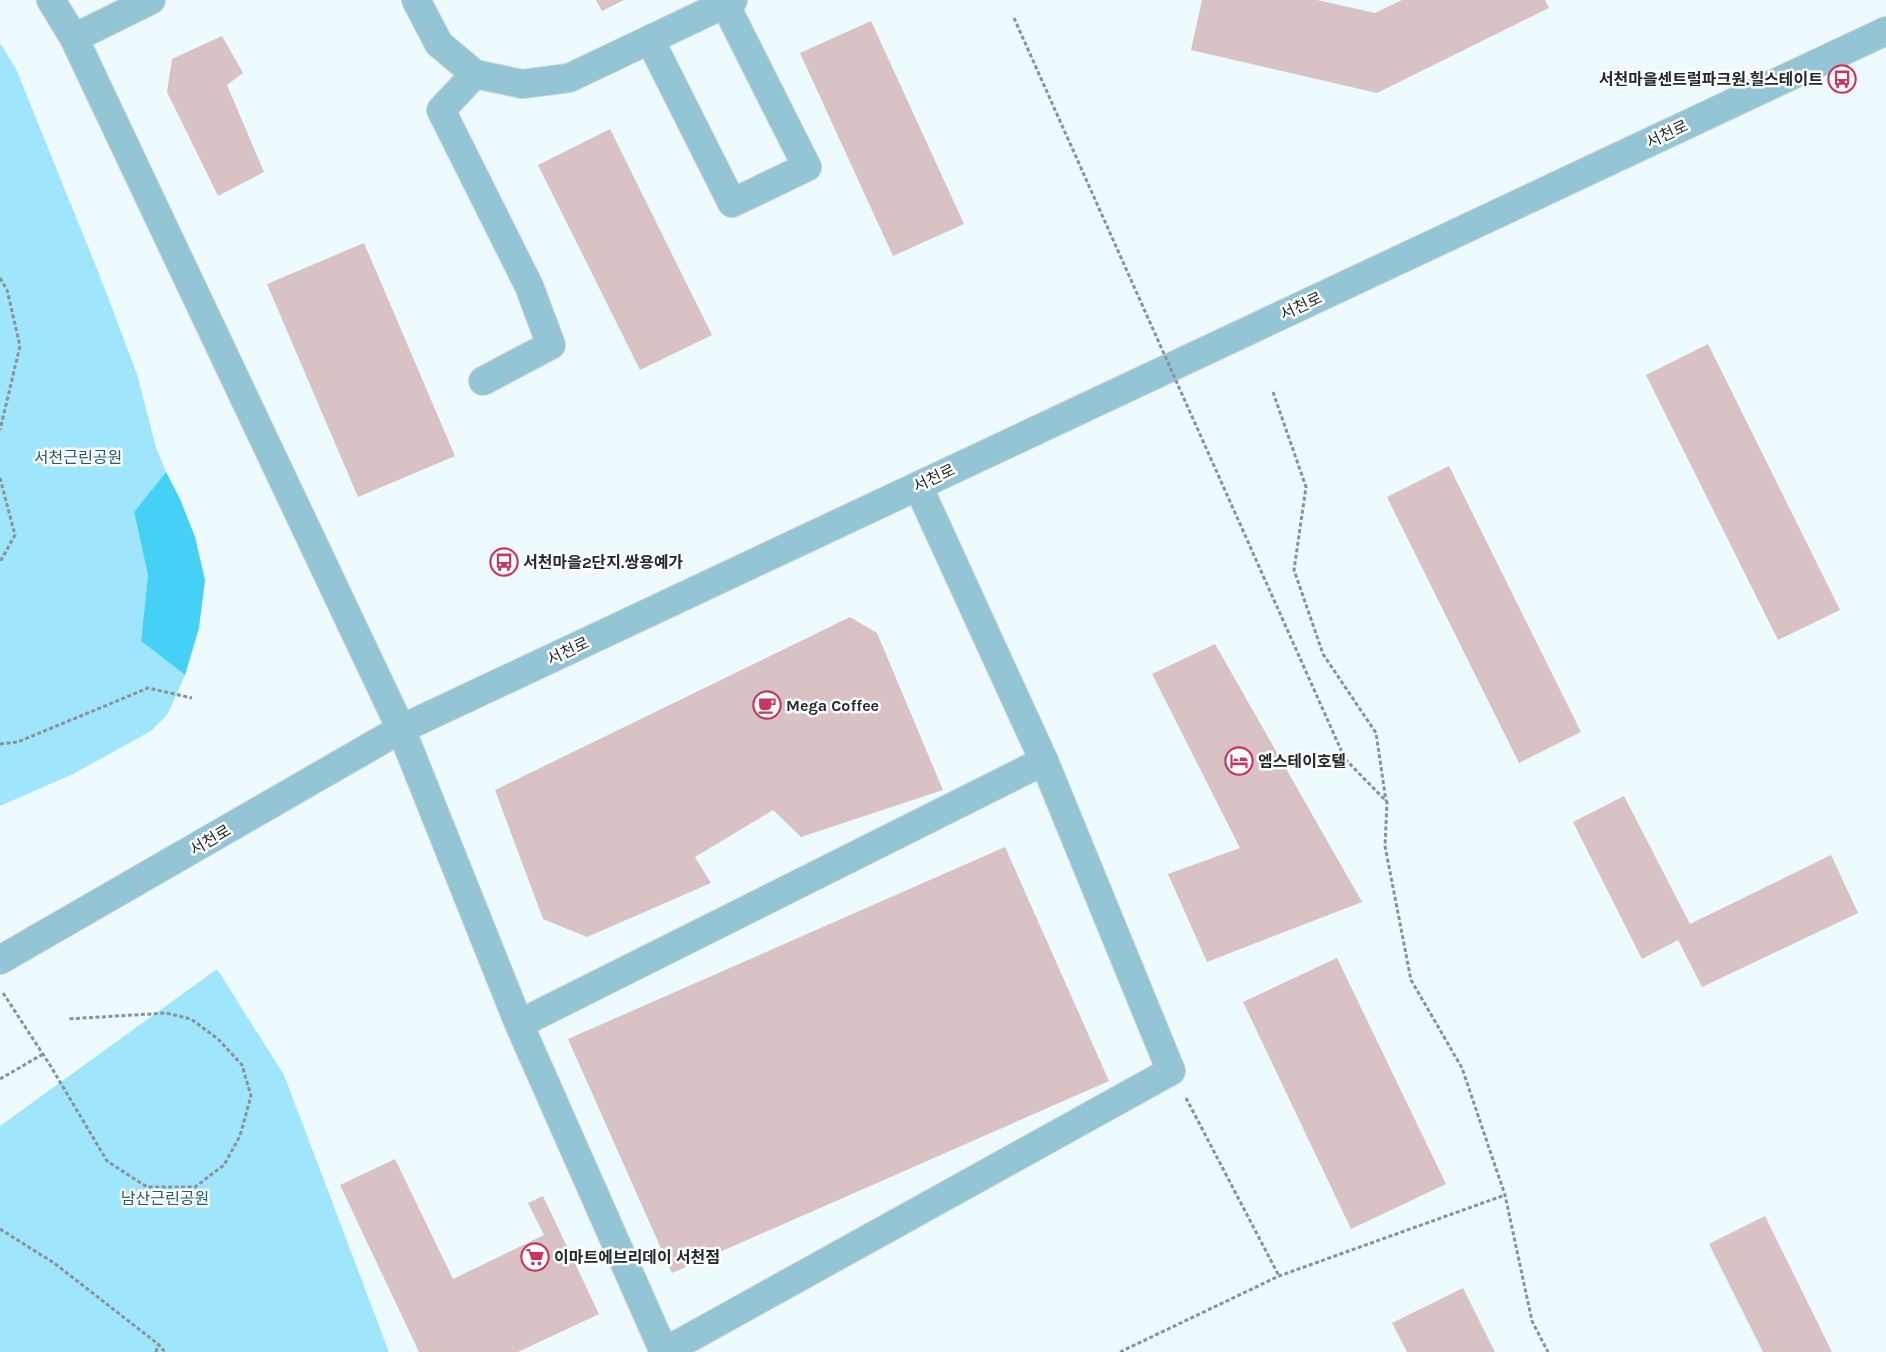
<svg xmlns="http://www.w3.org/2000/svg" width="1886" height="1352" viewBox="0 0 1886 1352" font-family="Karla,'Noto Sans KR',sans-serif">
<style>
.green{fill:#9fe6fc}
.water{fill:#45d1f6}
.building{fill:#d8c2c4}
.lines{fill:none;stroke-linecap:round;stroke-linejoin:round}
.minor-casing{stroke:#c8d5d8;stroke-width:30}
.path{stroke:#889396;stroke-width:3;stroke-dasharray:4 2.5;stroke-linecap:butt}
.minor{stroke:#93c5d5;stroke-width:28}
.path-bridge{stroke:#889396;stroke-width:3;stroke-dasharray:4 2.5;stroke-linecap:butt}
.labels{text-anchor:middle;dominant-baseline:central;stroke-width:5;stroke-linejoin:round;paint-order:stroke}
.poi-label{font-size:16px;font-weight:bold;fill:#212a2c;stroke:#fff;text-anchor:start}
.street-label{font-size:16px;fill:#212a2c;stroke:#fff}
.park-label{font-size:16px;fill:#235b6a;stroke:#fff}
</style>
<rect width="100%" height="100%" fill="#edfafe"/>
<g class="green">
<path d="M 0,43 L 16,69 L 97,269 L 137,374 L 156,448 L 166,472 L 134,512 L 148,575 L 141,641 L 185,675 L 167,715 L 151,731 L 73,774 L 0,806 Z"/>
<path d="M 217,969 L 284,1075 L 389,1352 L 0,1352 L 0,1126 Z"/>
</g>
<path class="water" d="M 166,472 L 180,499 L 195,537 L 205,580 L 199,628 L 185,675 L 141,641 L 148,575 L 134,512 Z"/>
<g class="building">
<path d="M 596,0 L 624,0 L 602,11 Z"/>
<path d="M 1202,0 L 1317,0 L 1375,13 L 1402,0 L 1545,0 L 1549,8 L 1377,93 L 1191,50 Z"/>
<path d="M 871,21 L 964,224 L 893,256 L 800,53 Z"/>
<path d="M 222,36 L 243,73 L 227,85 L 264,172 L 218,196 L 167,92 L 172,59 Z"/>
<path d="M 610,129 L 712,335 L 640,370 L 538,165 Z"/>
<path d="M 364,243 L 455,456 L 358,497 L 267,284 Z"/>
<path d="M 1708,344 L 1840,610 L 1778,640 L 1646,375 Z"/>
<path d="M 1449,466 L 1581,732 L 1519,763 L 1387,497 Z"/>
<path d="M 850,617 L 877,633 L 943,790 L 801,837 L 773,810 L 695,857 L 711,883 L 587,937 L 543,919 L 495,790 Z"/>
<path d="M 1215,644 L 1362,902 L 1207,962 L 1168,874 L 1240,848 L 1152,674 Z"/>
<path d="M 1624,796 L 1690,924 L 1831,855 L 1858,913 L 1702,987 L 1678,940 L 1642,959 L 1573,822 Z"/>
<path d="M 1005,847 L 1109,1081 L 672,1273 L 568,1039 Z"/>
<path d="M 1337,958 L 1446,1184 L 1351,1229 L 1243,1002 Z"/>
<path d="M 395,1159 L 453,1279 L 544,1235 L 528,1203 L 543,1196 L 599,1314 L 518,1352 L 419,1352 L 340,1185 Z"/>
<path d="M 1765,1216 L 1832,1352 L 1763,1352 L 1709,1244 Z"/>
<path d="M 1463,1288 L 1495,1352 L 1407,1352 L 1392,1323 Z"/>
</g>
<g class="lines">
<g class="minor-casing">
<g id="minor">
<path d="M 51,0 L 74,38 L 401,729 L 519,1024 L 1044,761 L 1171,1071 L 664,1352 L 519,1024"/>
<path d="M 416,0 L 439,44 L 475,74 L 522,84 L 569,78 L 733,0"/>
<path d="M 74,38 L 151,0"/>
<path d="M 650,40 L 732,203 L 807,167 L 725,4"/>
<path d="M 475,74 L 441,110 L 529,286 L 551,345 L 483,381"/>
<path d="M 918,486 L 1044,761"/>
<path d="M 0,960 L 401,729 L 1886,31"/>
</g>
</g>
<g class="path">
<path d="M 0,278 L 7,290 L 20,346 L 0,430"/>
<path d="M 1273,392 L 1306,487 L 1294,570 L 1323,654 L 1376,733 L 1386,801"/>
<path d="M 0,478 L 15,535 L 0,562"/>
<path d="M 0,744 L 18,742 L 148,688 L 192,698"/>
<path d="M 1345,759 L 1387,802 L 1385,846 L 1411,980 L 1462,1068 L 1505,1195 L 1532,1321 L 1548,1352"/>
<path d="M 3,993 L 50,1065 L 107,1161 L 147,1187 L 195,1187 L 224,1165 L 240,1136 L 251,1096 L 242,1065 L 218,1039 L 191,1019 L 166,1013 L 67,1019"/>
<path d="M 0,1079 L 43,1054"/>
<path d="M 1186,1098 L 1279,1276"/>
<path d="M 0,1229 L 54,1263 L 158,1344 L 165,1352"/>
<path d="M 156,1352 L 158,1344"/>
<path d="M 1120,1352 L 1279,1276 L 1505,1195"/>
</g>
<use href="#minor" class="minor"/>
<path class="path-bridge" d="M 1014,18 L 1345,759"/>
</g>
<defs>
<g id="bus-ring" transform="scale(1.4375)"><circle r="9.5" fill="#fff" stroke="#c8385e" stroke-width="1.5"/><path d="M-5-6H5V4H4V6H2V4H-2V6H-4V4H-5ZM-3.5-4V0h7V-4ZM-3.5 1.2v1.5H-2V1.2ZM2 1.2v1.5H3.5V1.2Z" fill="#c8385e"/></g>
<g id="cafe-ring" transform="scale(1.4375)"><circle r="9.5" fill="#fff" stroke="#c8385e" stroke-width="1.5"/><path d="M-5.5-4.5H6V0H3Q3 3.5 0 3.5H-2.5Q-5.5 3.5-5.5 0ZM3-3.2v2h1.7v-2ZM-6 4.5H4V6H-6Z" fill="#c8385e"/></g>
<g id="hotel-ring" transform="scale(1.4375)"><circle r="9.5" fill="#fff" stroke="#c8385e" stroke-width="1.5"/><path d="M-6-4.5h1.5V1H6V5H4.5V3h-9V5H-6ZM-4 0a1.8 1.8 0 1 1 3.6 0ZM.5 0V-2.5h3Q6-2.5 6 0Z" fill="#c8385e"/></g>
<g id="supermarket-ring" transform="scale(1.4375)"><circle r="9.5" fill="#fff" stroke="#c8385e" stroke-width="1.5"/><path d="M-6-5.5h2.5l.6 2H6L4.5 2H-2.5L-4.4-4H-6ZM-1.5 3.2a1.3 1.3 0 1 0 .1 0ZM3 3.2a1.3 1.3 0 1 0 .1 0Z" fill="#c8385e"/></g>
</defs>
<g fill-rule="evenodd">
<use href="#bus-ring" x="1842" y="79"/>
<use href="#bus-ring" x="504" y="562"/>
<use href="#cafe-ring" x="767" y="705"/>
<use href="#hotel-ring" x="1239" y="761"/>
<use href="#supermarket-ring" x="535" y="1257"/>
</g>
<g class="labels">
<g class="poi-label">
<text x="1823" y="79" text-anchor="end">서천마을센트럴파크원.힐스테이트</text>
<text x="523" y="562">서천마을2단지.쌍용예가</text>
<text x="786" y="705">Mega Coffee</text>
<text x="1258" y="761">엠스테이호텔</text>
<text x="554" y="1257">이마트에브리데이 서천점</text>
</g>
<g class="street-label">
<text transform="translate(1667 134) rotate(-25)">서천로</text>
<text transform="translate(1301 306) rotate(-25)">서천로</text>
<text transform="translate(934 478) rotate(-25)">서천로</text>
<text transform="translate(568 651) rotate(-25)">서천로</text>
<text transform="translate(210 840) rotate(-30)">서천로</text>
</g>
<g class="park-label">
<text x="78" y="457">서천근린공원</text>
<text x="165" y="1198">남산근린공원</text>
</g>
</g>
</svg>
